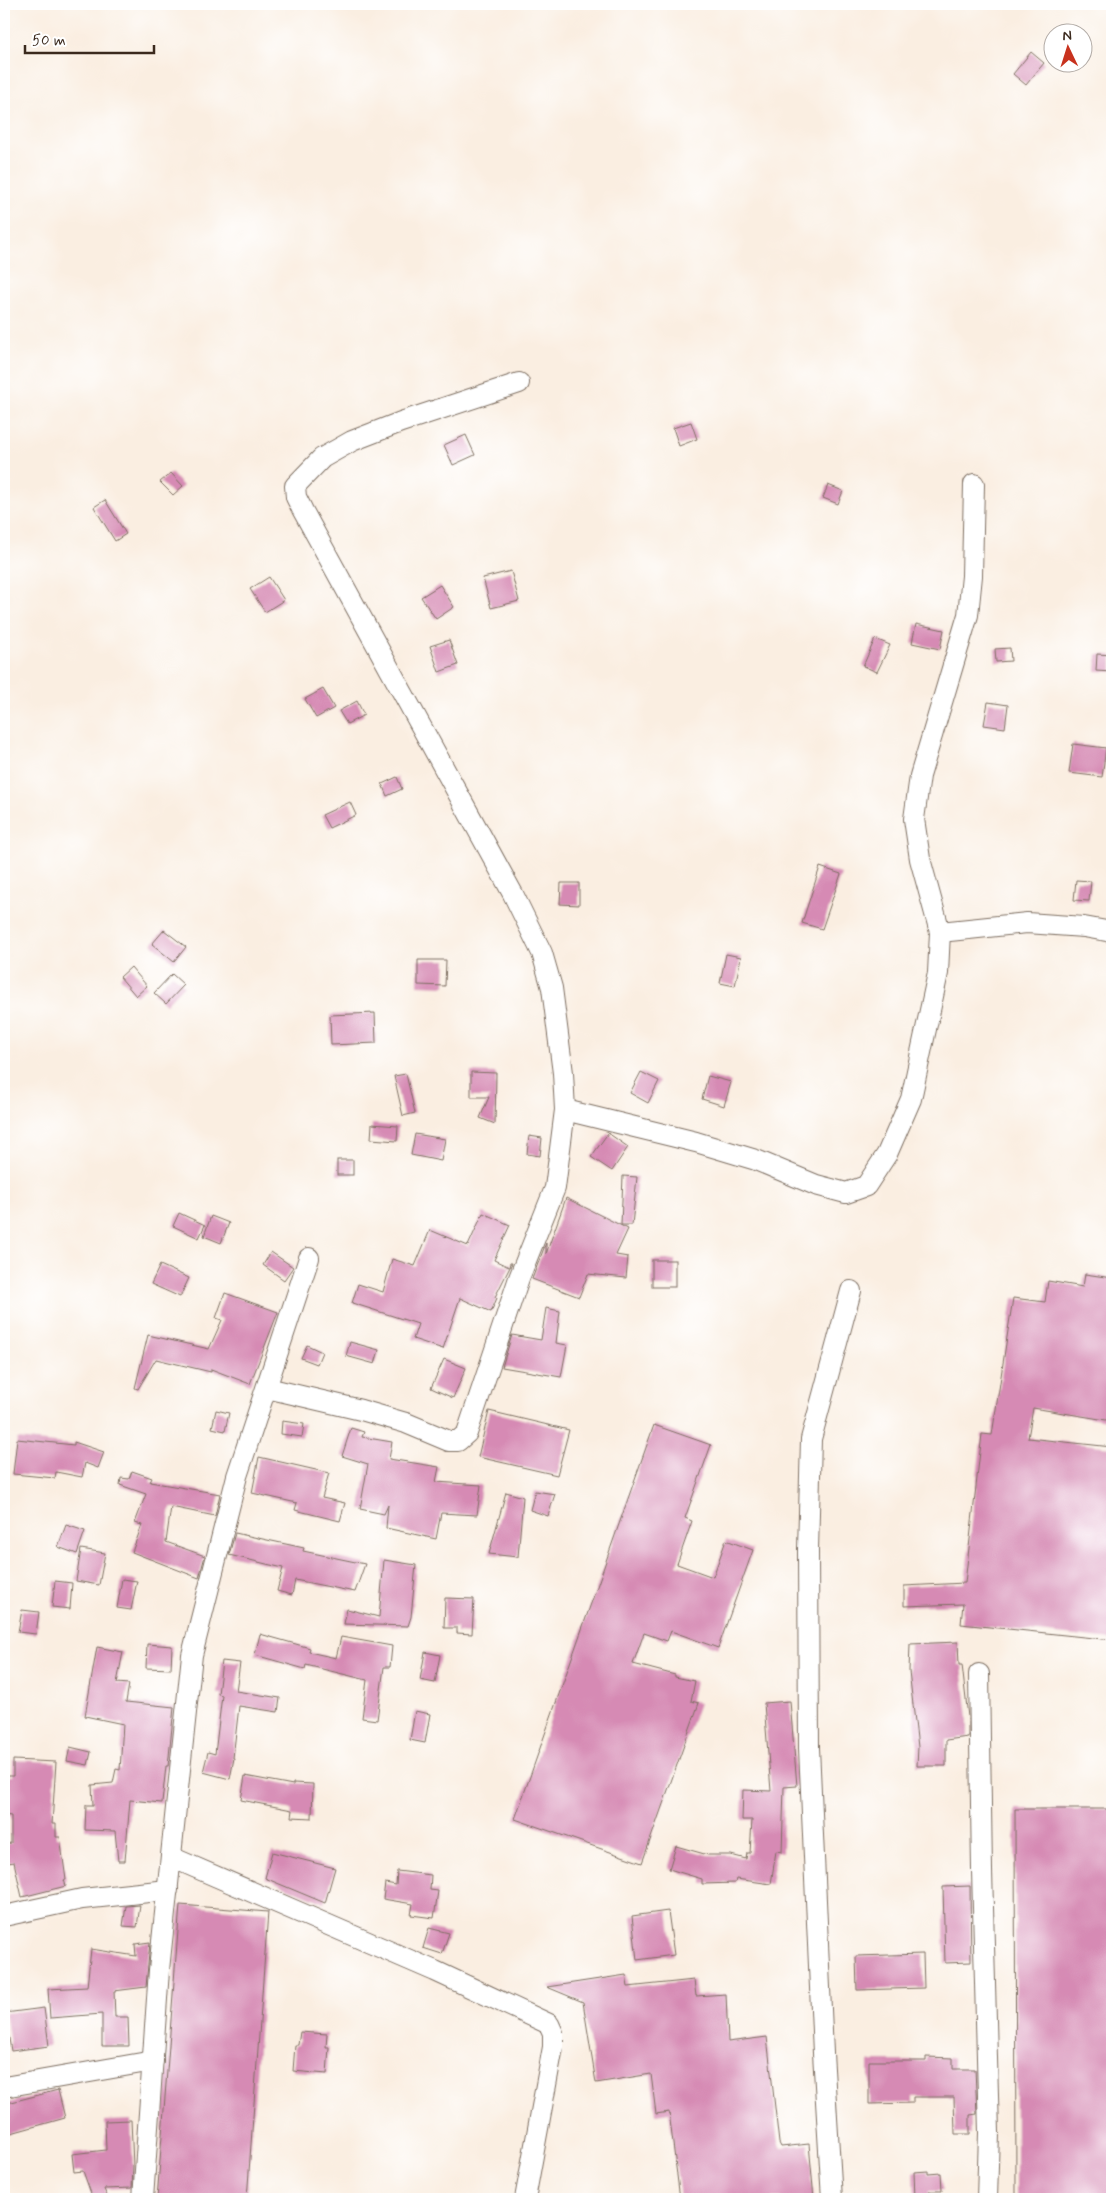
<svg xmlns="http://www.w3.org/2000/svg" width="1116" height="2203" viewBox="0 0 1116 2203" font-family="Mynerve,sans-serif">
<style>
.building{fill:#d68ab4}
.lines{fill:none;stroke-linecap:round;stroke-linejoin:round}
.minor-casing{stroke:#7e6f62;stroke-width:22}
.minor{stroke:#fff;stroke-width:20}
</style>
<rect width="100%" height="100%" fill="#fff"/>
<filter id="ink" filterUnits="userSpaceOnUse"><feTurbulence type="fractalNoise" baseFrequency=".02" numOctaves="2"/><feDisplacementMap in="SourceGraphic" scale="10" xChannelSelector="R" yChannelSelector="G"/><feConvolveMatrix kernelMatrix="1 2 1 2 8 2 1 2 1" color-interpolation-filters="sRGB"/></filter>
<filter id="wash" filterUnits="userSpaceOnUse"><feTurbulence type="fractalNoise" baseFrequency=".0096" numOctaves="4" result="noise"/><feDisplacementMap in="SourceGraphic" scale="20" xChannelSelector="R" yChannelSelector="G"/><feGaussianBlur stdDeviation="1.12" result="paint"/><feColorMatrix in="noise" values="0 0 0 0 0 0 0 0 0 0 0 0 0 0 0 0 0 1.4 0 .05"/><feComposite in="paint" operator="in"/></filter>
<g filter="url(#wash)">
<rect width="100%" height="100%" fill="#faeee1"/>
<g id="blocks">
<g class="building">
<path d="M 1031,52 L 1044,63 L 1026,85 L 1013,74 Z"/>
<path d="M 691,422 L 697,439 L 679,446 L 673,428 Z"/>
<path d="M 466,435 L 475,455 L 453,465 L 444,445 Z"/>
<path d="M 171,473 L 183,486 L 173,495 L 160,482 Z"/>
<path d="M 828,485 L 843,491 L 838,504 L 823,498 Z"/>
<path d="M 105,500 L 126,534 L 115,541 L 94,507 Z"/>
<path d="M 511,571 L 519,601 L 491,608 L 483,578 Z"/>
<path d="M 269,577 L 284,600 L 265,612 L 250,589 Z"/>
<path d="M 440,585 L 454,607 L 436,619 L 421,597 Z"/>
<path d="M 916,624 L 944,630 L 940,649 L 912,643 Z"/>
<path d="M 875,639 L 890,645 L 877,672 L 863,666 Z"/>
<path d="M 449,640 L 458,665 L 439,672 L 430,646 Z"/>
<path d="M 1010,648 L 1011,661 L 996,662 L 995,649 Z"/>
<path d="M 1097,654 L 1112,655 L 1112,672 L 1096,671 Z"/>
<path d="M 323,689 L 334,708 L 316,718 L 305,699 Z"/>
<path d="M 357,701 L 364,715 L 347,724 L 339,711 Z"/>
<path d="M 988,702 L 1008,705 L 1005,728 L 984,725 Z"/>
<path d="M 1073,744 L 1106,748 L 1102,777 L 1069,773 Z"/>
<path d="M 397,777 L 402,789 L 387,796 L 382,784 Z"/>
<path d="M 350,802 L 356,815 L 329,828 L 322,815 Z"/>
<path d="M 820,867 L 841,874 L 822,929 L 802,923 Z"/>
<path d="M 1076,880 L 1091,881 L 1089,901 L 1074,900 Z"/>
<path d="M 561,883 L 579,883 L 579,905 L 560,904 Z"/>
<path d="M 164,930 L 186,947 L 174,962 L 152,944 Z"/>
<path d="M 726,954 L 741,957 L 735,986 L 720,983 Z"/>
<path d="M 418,960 L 446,960 L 445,986 L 418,985 Z"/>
<path d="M 131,967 L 147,986 L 136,996 L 120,977 Z"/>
<path d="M 172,974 L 184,985 L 166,1004 L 154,993 Z"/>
<path d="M 375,1013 L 376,1043 L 331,1045 L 330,1015 Z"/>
<path d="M 471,1072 L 496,1073 L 495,1124 L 480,1118 L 489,1097 L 471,1097 Z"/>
<path d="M 641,1072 L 659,1081 L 648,1103 L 630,1093 Z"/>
<path d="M 406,1074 L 415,1113 L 403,1116 L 394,1076 Z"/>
<path d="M 708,1076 L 731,1082 L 724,1106 L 702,1099 Z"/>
<path d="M 372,1124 L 398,1126 L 397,1141 L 371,1139 Z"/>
<path d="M 608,1133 L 628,1147 L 612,1171 L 591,1157 Z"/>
<path d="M 415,1134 L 445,1139 L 441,1161 L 411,1155 Z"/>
<path d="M 529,1136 L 542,1138 L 540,1156 L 527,1154 Z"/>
<rect x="337" y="1160" width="16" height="15"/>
<path d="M 623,1176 L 637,1177 L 632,1225 L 621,1225 Z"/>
<path d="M 566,1198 L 628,1229 L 616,1255 L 628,1257 L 626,1278 L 588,1274 L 579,1297 L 532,1279 L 546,1243 L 546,1254 Z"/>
<path d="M 179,1213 L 205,1225 L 199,1238 L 173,1226 Z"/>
<path d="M 483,1213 L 510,1225 L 494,1260 L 509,1267 L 510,1263 L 512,1263 L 495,1297 L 497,1298 L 491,1312 L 460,1298 L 443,1349 L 413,1339 L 418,1324 L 352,1303 L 358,1284 L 383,1292 L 392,1259 L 415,1266 L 430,1230 L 468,1246 Z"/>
<path d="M 211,1216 L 229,1223 L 221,1243 L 204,1236 Z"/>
<path d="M 271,1252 L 293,1267 L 284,1280 L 263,1265 Z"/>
<rect x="652" y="1260" width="23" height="27"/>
<path d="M 160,1265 L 189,1278 L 180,1297 L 151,1284 Z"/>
<path d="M 1085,1274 L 1112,1278 L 1112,1421 L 1033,1408 L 1028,1438 L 1112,1447 L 1112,1640 L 961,1624 L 963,1604 L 904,1606 L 904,1586 L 965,1583 L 982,1434 L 992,1435 L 1013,1298 L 1045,1302 L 1048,1281 L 1083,1287 Z"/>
<path d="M 225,1293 L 278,1312 L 250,1384 L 211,1369 L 211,1372 L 156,1359 L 138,1389 L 135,1388 L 148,1335 L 209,1349 L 222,1320 L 216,1318 Z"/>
<path d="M 546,1308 L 560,1311 L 556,1343 L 567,1345 L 561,1377 L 502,1367 L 512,1335 L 541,1340 Z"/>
<path d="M 350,1342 L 379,1350 L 375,1364 L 346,1356 Z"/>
<path d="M 307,1345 L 322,1352 L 317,1364 L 301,1358 Z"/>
<path d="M 444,1359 L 466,1368 L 453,1398 L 431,1388 Z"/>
<path d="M 216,1410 L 229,1413 L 225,1431 L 212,1428 Z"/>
<path d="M 489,1411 L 569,1430 L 557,1475 L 478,1457 Z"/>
<path d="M 282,1421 L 304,1424 L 302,1437 L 281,1434 Z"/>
<path d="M 654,1425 L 711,1445 L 685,1518 L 692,1521 L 677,1564 L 713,1577 L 726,1540 L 753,1550 L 718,1648 L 671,1631 L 667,1641 L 644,1633 L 633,1664 L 675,1675 L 675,1677 L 695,1681 L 691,1701 L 699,1703 L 642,1863 L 515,1819 Z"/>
<path d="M 351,1428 L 364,1432 L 362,1437 L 392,1442 L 389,1459 L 439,1467 L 436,1482 L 481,1485 L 477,1515 L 441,1513 L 436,1539 L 386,1528 L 388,1505 L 384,1514 L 360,1509 L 368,1464 L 342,1456 Z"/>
<path d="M 17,1439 L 74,1445 L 74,1442 L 104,1452 L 98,1468 L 85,1463 L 82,1477 L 56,1472 L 55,1478 L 13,1474 Z"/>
<path d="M 259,1457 L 329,1473 L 322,1498 L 345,1503 L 340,1521 L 295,1510 L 297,1503 L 252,1493 Z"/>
<path d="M 132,1471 L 152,1478 L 150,1482 L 220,1494 L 215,1516 L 171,1507 L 166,1542 L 205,1556 L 199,1578 L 132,1552 L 142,1525 L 135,1523 L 146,1494 L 120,1485 L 121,1478 L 129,1479 Z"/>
<path d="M 535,1491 L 555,1494 L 548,1516 L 530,1510 Z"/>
<path d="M 506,1492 L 523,1497 L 518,1557 L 489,1554 Z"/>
<path d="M 66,1525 L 85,1531 L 77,1554 L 58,1547 Z"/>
<path d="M 235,1533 L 304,1548 L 303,1551 L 365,1564 L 355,1592 L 295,1580 L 292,1595 L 277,1591 L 283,1568 L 229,1555 Z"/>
<path d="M 81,1549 L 105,1553 L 99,1585 L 76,1581 Z"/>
<path d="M 384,1560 L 416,1565 L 411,1617 L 408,1626 L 344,1624 L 347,1609 L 379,1617 Z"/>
<path d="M 122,1579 L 137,1581 L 131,1610 L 117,1608 Z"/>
<path d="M 55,1581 L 72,1583 L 70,1609 L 52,1607 Z"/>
<path d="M 445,1598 L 474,1599 L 472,1634 L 457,1633 L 457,1628 L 444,1628 Z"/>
<path d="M 22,1610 L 39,1612 L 36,1634 L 18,1632 Z"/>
<path d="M 260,1634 L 310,1648 L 309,1652 L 336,1658 L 341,1637 L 392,1646 L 390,1667 L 384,1667 L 377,1720 L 362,1718 L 367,1680 L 306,1665 L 305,1669 L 255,1655 Z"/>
<path d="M 958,1642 L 959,1665 L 962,1665 L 968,1717 L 968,1737 L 946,1740 L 946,1766 L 917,1766 L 918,1747 L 909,1671 L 910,1644 Z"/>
<path d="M 147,1644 L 172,1646 L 171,1669 L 146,1668 Z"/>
<path d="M 97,1647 L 123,1652 L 117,1683 L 129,1684 L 126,1702 L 174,1707 L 168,1766 L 166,1766 L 162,1803 L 130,1800 L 125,1861 L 118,1861 L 115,1831 L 85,1830 L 86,1805 L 93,1805 L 92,1785 L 113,1783 L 116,1769 L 120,1770 L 123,1724 L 85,1716 Z"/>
<path d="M 425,1652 L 440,1655 L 435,1683 L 420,1680 Z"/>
<path d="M 222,1661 L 240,1663 L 236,1691 L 280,1698 L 278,1712 L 239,1706 L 233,1758 L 234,1758 L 230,1779 L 203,1772 L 208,1752 L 215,1754 L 222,1695 L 218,1694 Z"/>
<path d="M 790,1701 L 797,1786 L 784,1787 L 782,1852 L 776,1851 L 771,1884 L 736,1879 L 735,1883 L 702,1884 L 702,1879 L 669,1869 L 676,1846 L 708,1855 L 731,1855 L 746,1859 L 747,1853 L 750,1853 L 752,1820 L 742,1820 L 743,1790 L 771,1791 L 764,1703 Z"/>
<path d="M 415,1711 L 430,1714 L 425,1743 L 410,1740 Z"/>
<path d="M 70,1747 L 91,1752 L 88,1765 L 67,1761 Z"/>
<path d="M 13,1760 L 56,1762 L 52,1824 L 56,1824 L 56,1837 L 60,1837 L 66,1880 L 64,1880 L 66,1886 L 22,1897 L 14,1862 L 8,1863 L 5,1844 L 11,1843 L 11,1816 L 4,1815 L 4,1776 L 13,1776 Z"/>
<path d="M 245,1776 L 293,1785 L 293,1783 L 313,1784 L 312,1818 L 291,1817 L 292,1810 L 241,1800 Z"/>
<path d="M 1015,1809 L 1112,1809 L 1112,2199 L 1016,2199 Z"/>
<path d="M 272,1852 L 335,1868 L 325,1903 L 265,1878 Z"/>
<path d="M 397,1871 L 431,1875 L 430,1890 L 438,1891 L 434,1918 L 411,1915 L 413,1904 L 383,1899 L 385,1883 L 396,1885 Z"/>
<path d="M 970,1886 L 971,1962 L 945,1963 L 943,1887 Z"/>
<path d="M 140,1905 L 137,1927 L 123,1926 L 126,1906 Z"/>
<path d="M 180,1905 L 268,1912 L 247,2199 L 157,2199 Z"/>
<path d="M 668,1911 L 674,1955 L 637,1960 L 632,1916 Z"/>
<path d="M 429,1928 L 449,1933 L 442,1954 L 423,1948 Z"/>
<path d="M 150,1942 L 146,1987 L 114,1991 L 115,2017 L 128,2017 L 129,2046 L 102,2046 L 102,2014 L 50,2018 L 48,1989 L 87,1987 L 91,1949 L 136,1956 L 135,1944 Z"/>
<path d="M 923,1954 L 924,1988 L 857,1990 L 856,1956 Z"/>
<path d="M 626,1975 L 628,1987 L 694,1980 L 696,1996 L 726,1994 L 728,2042 L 767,2037 L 779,2143 L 781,2147 L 809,2144 L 814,2199 L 680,2199 L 669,2112 L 656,2114 L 651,2074 L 596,2083 L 583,2002 L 547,1987 Z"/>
<path d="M 44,2008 L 49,2046 L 11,2051 L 5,2013 Z"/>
<path d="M 300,2032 L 327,2034 L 326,2047 L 329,2047 L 327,2074 L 293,2071 L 295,2045 L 298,2045 Z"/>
<path d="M 926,2057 L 953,2058 L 953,2069 L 975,2069 L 977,2114 L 970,2115 L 970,2134 L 955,2134 L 954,2097 L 913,2097 L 913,2103 L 869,2104 L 869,2061 L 926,2061 Z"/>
<path d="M 58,2090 L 65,2118 L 4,2135 L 4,2104 Z"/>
<path d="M 131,2120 L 133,2166 L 132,2188 L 104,2189 L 108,2199 L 93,2199 L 83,2171 L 74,2172 L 72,2154 L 106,2150 L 105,2121 Z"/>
<path d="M 928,2171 L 928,2174 L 941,2173 L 942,2191 L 929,2191 L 929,2199 L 915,2199 L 914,2172 Z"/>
</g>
</g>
</g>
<g filter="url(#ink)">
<use href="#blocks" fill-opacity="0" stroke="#7e6f62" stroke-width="1"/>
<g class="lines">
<g class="minor-casing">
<g id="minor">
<path d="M 940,932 L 1027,923 L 1084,927 L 1112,932"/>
<path d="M 565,1110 L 696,1142 L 756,1160 L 816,1185 L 846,1193 L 866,1186 L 887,1154 L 911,1099 L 938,973 L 940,932 L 920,859 L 914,819 L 920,776 L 968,615 L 972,576 L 974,484"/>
<path d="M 267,1388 L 361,1410 L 406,1423 L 449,1441 L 458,1441 L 467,1433 L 519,1278 L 555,1188 L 565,1110 L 563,1073 L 552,988 L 542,953 L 513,894 L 303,511 L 296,497 L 295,486 L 322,458 L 352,441 L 401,422 L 519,383"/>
<path d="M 979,1674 L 982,1870 L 989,2133 L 987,2199"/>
<path d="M 171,1857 L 435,1971 L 549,2024 L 553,2033 L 553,2047 L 525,2199"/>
<path d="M 4,1916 L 82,1899 L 168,1890"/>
<path d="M 4,2087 L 153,2061"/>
<path d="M 143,2199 L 159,1970 L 192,1655 L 237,1476 L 309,1258"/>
<path d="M 832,2199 L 823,2053 L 809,1748 L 808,1550 L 811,1439 L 851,1291"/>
</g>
</g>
<use href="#minor" class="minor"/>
</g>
</g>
<rect width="1116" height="2203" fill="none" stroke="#fff" stroke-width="20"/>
<g transform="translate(1068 48) rotate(356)"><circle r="24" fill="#ffffff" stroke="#b1aaa5"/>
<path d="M0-4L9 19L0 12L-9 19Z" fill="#c8321e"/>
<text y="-8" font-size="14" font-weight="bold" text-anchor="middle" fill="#3b2a1e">N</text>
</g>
<path d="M25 45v8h129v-8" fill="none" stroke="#3b2a1e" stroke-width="2.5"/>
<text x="32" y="45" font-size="15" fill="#3b2a1e" stroke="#ffffff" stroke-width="4" paint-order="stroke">50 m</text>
</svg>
